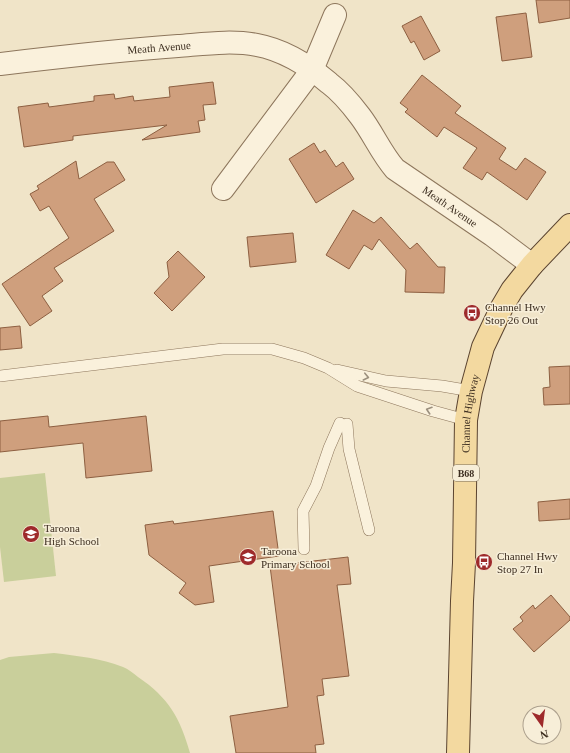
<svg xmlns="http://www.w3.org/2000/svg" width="570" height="753" viewBox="0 0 570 753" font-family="Georgia,serif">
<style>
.green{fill:#c9cf9b}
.building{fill:#cf9f7d;stroke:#8d5f41}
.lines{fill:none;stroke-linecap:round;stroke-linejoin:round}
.lane-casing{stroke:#8d765c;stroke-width:12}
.street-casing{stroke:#8d765c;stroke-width:24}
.primary-casing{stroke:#5b4430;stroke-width:24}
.lane{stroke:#faf1dc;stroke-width:11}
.street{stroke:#faf1dc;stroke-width:22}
.primary{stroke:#f3d9a0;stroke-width:22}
.oneway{stroke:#9c907e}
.labels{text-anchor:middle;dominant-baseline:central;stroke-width:3;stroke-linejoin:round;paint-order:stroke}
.shield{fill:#f7eed8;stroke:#756857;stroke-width:1}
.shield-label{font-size:10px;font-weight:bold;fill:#3d2e20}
.street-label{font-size:11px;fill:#3d2e20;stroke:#f7eed8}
.poi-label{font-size:11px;fill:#3d2e20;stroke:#f7eed8;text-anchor:start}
</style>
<rect width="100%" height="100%" fill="#f0e4c8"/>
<g class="green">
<path d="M 45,473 L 56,576 L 4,582 L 0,547 L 0,478 Z"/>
<path d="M 54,653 C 77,656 101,658 123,667 C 128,669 133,673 138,677 C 169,698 180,718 190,753 L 0,753 L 0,660 L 9,657 Z"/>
</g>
<g class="building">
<path d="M 536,0 L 570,0 L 570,18 L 539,23 Z"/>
<path d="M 526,13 L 532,57 L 502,61 L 496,17 Z"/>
<path d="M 421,16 L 440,51 L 424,60 L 414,41 L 411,43 L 402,26 Z"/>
<path d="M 422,75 L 461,106 L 455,113 L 506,148 L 499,159 L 516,170 L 525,158 L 546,172 L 527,200 L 487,172 L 482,180 L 463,168 L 477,148 L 444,127 L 437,137 L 405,112 L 408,109 L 400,103 Z"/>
<path d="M 213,82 L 216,104 L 203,105 L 205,120 L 198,121 L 200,132 L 142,140 L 167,125 L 73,136 L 73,140 L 24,147 L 18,107 L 48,103 L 49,107 L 94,101 L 94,96 L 114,94 L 115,99 L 133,96 L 134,101 L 170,97 L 169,87 Z"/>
<path d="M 314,143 L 320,153 L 325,150 L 336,167 L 343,162 L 354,179 L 316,203 L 289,159 Z"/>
<path d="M 76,161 L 79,179 L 107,162 L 114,162 L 125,180 L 94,199 L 114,231 L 54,268 L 63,281 L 42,296 L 52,311 L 30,326 L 2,284 L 69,238 L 49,206 L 40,211 L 30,194 L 39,189 L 37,186 Z"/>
<path d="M 353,210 L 374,223 L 381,217 L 410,249 L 417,243 L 438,267 L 445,267 L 444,293 L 405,292 L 406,270 L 379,239 L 372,250 L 364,245 L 349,269 L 326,255 Z"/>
<path d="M 293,233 L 296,262 L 250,267 L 247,237 Z"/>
<path d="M 178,251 L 205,277 L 172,311 L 154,293 L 169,277 L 167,262 Z"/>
<path d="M 20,326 L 22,348 L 0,350 L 0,328 Z"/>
<path d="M 570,366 L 570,404 L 544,405 L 543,388 L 550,387 L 549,367 Z"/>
<path d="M 48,416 L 49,427 L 146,416 L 152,471 L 86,478 L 83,443 L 0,452 L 0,421 Z"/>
<path d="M 570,499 L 570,519 L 539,521 L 538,502 Z"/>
<path d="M 273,511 L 279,556 L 209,566 L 214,602 L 195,605 L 179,593 L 186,583 L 149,555 L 145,525 L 173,521 L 174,524 Z"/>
<path d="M 348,557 L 351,584 L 337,585 L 349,676 L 322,679 L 324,695 L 317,696 L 324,744 L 315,745 L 316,753 L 236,753 L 230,716 L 288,707 L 270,566 Z"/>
<path d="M 551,595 L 570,617 L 570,620 L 534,652 L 513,629 L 523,621 L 520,617 L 533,605 L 535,609 Z"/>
</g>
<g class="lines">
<g class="lane-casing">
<g id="lane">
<path d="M 337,370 L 386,381 L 442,386 L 471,391"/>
<path d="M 0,376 L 223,349 L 272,349 L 304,358 L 328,368 L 357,386 L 433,411 L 466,420"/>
<path d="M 347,424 L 349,449 L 369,530"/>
<path d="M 304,549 L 303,511 L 316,486 L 329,448 L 340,423"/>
</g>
</g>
<g class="street-casing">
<g id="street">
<path id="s1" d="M 0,64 C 59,57 119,50 178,46 C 204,44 232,40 257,45 C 284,50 309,66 329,83 C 341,92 351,104 360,116 C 373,133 381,153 395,169 L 492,235 L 532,265"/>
<path d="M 223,189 L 312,70 L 335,15"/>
</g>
</g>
<g class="primary-casing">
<g id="primary">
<path id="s2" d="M 458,753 L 462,601 L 464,563 L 466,420 L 471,391 L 483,347 L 502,307 L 512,290 L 532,265 L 570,225"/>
</g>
</g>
<use href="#lane" class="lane"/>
<use href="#street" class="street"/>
<use href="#primary" class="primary"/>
</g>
<defs><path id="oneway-chevron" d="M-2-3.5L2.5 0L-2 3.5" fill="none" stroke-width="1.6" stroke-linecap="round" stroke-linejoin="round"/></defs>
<g class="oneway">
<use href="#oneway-chevron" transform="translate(366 377) rotate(13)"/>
<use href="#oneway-chevron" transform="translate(429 410) rotate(-162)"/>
</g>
<defs>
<g id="bus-disc" transform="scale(0.9)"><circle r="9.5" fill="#9e2a2b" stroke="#f7eed8"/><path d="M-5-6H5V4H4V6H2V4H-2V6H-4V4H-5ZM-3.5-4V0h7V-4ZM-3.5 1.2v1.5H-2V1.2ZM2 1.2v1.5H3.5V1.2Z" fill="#fff"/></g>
<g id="school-disc" transform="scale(0.9)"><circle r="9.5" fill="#9e2a2b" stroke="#f7eed8"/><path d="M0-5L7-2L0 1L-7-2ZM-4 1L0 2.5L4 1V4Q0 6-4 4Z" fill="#fff"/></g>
</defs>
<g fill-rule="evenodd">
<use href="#bus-disc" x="472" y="313"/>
<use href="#school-disc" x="31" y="534"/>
<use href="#school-disc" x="248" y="557"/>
<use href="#bus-disc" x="484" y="562"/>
</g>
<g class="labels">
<rect class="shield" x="453" y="465" width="26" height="16" rx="3"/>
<g class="shield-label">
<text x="466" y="473">B68</text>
</g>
<g class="street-label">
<text stroke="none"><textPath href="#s1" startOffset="160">Meath Avenue</textPath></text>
<text stroke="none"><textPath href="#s1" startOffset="516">Meath Avenue</textPath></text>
<text stroke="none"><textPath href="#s2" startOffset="340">Channel Highway</textPath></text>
</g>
<g class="poi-label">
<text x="485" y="307">Channel Hwy<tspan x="485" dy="13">Stop 26 Out</tspan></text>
<text x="44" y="528">Taroona<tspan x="44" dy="13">High School</tspan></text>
<text x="261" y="551">Taroona<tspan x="261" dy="13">Primary School</tspan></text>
<text x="497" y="556">Channel Hwy<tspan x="497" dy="13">Stop 27 In</tspan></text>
</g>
</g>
<g transform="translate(542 725) rotate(166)"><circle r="19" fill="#f7eed8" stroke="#ada18e"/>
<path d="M0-3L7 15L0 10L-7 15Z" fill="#9e2a2b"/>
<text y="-6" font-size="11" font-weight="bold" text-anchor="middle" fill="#3d2e20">N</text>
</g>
</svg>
